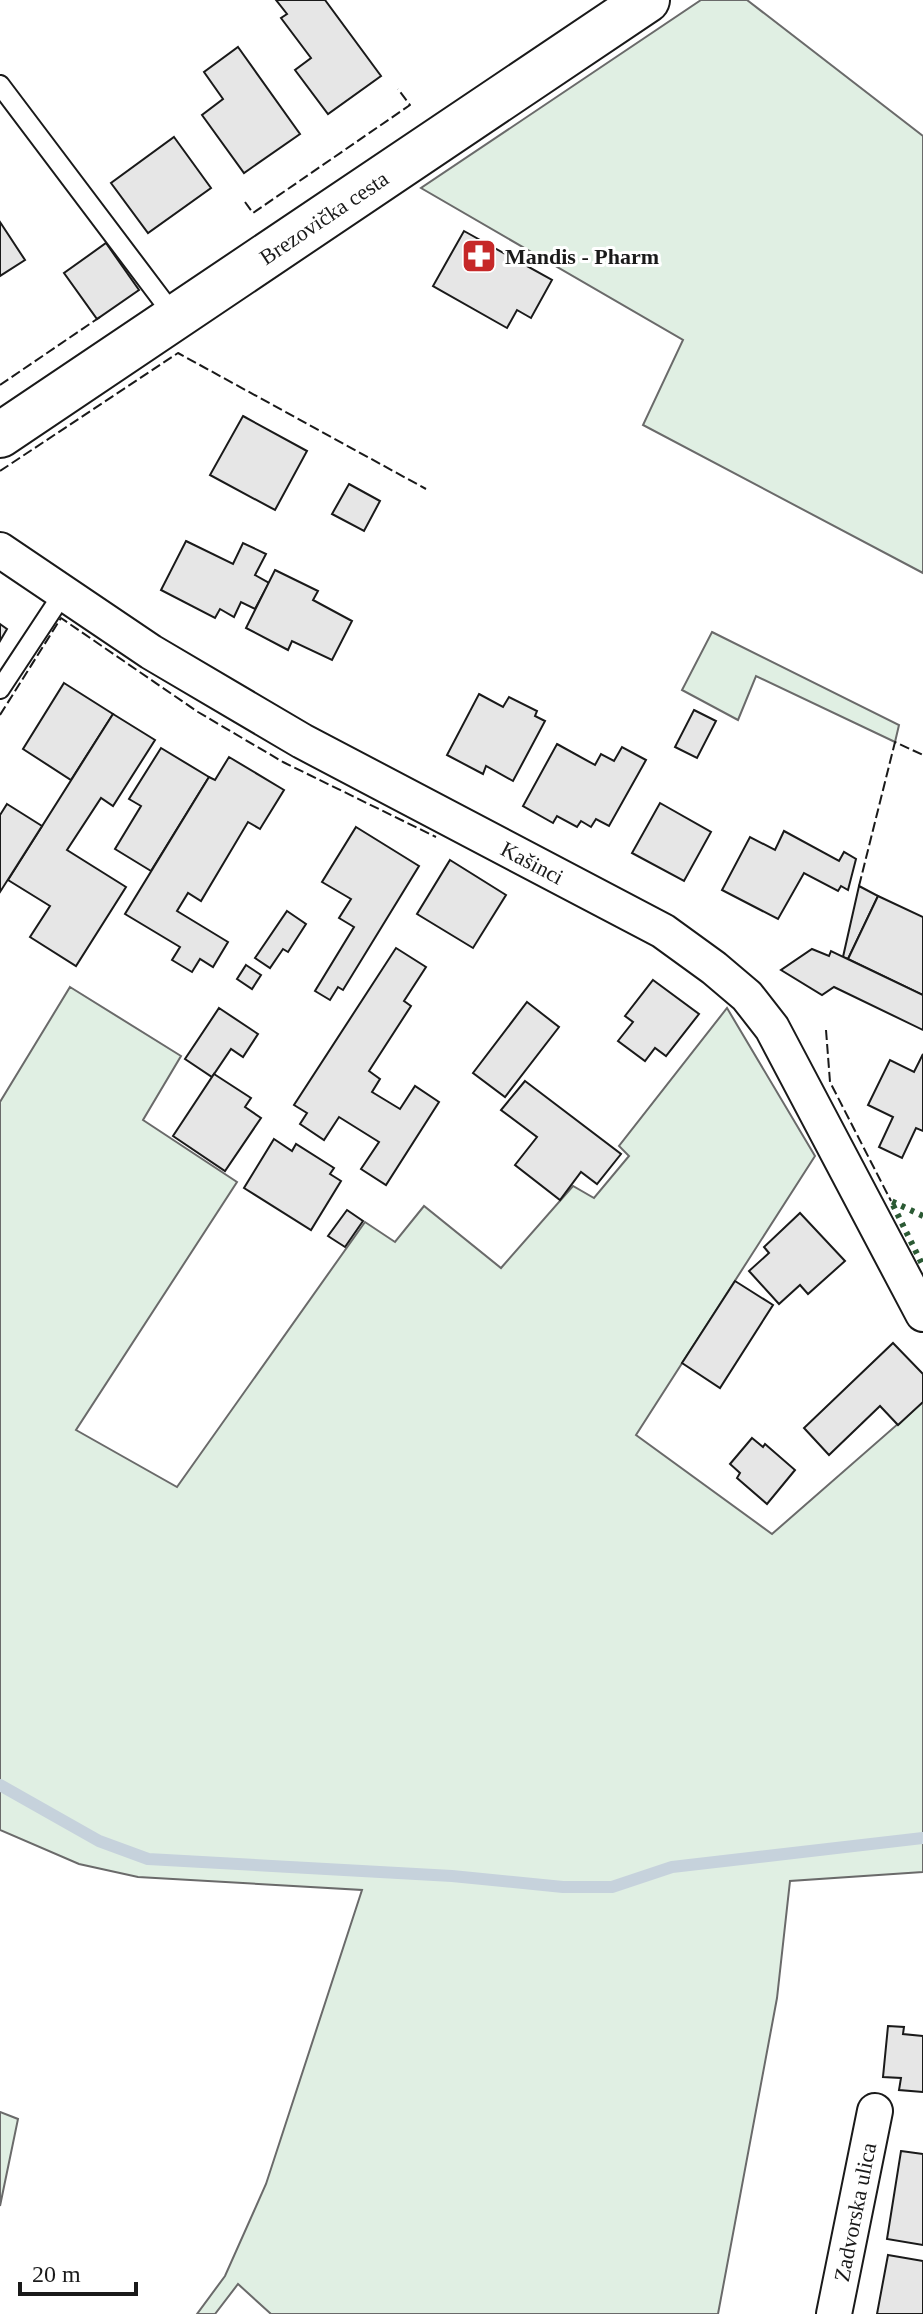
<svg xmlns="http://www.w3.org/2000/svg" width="923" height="2314" viewBox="0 0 923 2314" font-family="Georgia,serif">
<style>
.green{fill:#e0efe3;stroke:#6a6a6a;stroke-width:2}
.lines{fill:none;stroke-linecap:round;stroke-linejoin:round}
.stream{stroke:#c6d2dc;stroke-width:12}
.building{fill:#e6e6e6;stroke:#1a1a1a;stroke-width:2}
.service-casing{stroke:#1a1a1a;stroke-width:22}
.minor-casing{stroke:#1a1a1a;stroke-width:38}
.secondary-casing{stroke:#1a1a1a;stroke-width:48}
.service{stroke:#fff;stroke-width:18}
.minor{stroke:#fff;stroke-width:34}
.secondary{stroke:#fff;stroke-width:44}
.hedge{stroke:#2b5a34;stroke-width:6;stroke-dasharray:4 6;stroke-linecap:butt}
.fence{stroke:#1a1a1a;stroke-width:2;stroke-dasharray:10 4;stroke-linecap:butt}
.labels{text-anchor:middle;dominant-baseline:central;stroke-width:6;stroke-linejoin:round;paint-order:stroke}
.street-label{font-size:22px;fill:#1a1a1a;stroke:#fff}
.poi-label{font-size:22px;font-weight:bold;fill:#1a1a1a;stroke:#fff;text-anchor:start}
</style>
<rect width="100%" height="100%" fill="#fff"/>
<g class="green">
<path d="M 701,0 L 747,0 L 923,136 L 923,573 L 643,425 L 683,340 L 421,188 Z"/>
<path d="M 712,632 L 899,725 L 895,742 L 756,676 L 738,720 L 682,690 Z"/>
<path d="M 70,987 L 181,1056 L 143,1120 L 237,1182 L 76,1430 L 177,1487 L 365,1222 L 395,1242 L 424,1206 L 501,1268 L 573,1186 L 594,1198 L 629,1156 L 619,1146 L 727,1008 L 815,1156 L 636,1435 L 772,1534 L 923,1402 L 923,1872 L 790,1881 L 777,1998 L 718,2314 L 271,2314 L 238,2284 L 215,2314 L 197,2314 L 225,2276 L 266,2184 L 362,1890 L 138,1877 L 79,1864 L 0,1830 L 0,1102 Z"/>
<path d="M 0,2112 L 18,2119 L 0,2206 Z"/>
</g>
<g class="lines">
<path class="stream" d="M 0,1785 L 99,1841 L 148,1859 L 452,1876 L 563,1887 L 612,1887 L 672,1867 L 923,1838"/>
</g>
<g class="building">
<path d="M 276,0 L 325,0 L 381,76 L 328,114 L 295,70 L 311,58 L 281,18 L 287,14 Z"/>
<path d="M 238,47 L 300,134 L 244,173 L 202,115 L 223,99 L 204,72 Z"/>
<path d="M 174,137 L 211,188 L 148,233 L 111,183 Z"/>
<path d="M 0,222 L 25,260 L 0,276 Z"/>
<path d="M 464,231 L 552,280 L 531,318 L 517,310 L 507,328 L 433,286 Z"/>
<path d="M 106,243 L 139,290 L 97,319 L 64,273 Z"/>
<path d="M 243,416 L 307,451 L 275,510 L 210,475 Z"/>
<path d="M 349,484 L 380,501 L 364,531 L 332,514 Z"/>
<path d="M 186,541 L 233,564 L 243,543 L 266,554 L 255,575 L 269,583 L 255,609 L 241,602 L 234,617 L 220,609 L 215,618 L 161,590 Z"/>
<path d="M 275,570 L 318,591 L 313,600 L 352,621 L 332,660 L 292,641 L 288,650 L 246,628 Z"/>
<path d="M 0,624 L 7,629 L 0,641 Z"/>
<path d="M 64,683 L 113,714 L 71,780 L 23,749 Z"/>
<path d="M 479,694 L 503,707 L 509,697 L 537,711 L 535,716 L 545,721 L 513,781 L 486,766 L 483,774 L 447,755 Z"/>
<path d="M 694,710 L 716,721 L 697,758 L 675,747 Z"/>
<path d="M 113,714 L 155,740 L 113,806 L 101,798 L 67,850 L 126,887 L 76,966 L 30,937 L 50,906 L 8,880 Z"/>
<path d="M 557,744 L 595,765 L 601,754 L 614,761 L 622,747 L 646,760 L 609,826 L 596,819 L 591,827 L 581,821 L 577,827 L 557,816 L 553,823 L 523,806 Z"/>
<path d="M 161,748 L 209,777 L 151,871 L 115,849 L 141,806 L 129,799 Z"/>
<path d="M 229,757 L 284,790 L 260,829 L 248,822 L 201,901 L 188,893 L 177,911 L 228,942 L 213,967 L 200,959 L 192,972 L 172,960 L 180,947 L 125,914 L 209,777 L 215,780 Z"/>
<path d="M 660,803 L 711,832 L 684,881 L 632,853 Z"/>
<path d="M 7,804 L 42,826 L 0,892 L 0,815 Z"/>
<path d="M 356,827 L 419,866 L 343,990 L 338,987 L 330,1000 L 315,991 L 354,927 L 339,918 L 351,899 L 322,882 Z"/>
<path d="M 784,831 L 839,861 L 844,852 L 856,859 L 848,890 L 841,886 L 838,891 L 804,873 L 778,919 L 722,890 L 750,837 L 775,850 Z"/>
<path d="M 450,860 L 506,895 L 473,948 L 417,914 Z"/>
<path d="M 859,886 L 878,896 L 848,959 L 843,957 Z"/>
<path d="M 878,896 L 923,917 L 923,995 L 848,959 Z"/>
<path d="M 287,911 L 306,924 L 288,952 L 283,949 L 270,968 L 255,958 Z"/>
<path d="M 396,948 L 426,967 L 404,1001 L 411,1006 L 369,1071 L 380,1079 L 372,1092 L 400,1109 L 415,1086 L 439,1102 L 386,1185 L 361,1169 L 379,1142 L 339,1117 L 324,1140 L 300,1124 L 307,1113 L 294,1105 Z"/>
<path d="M 812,949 L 829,956 L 831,951 L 923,995 L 923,1030 L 834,987 L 822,995 L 781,970 Z"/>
<path d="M 246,965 L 261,975 L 252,989 L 237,979 Z"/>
<path d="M 653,980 L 699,1014 L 666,1056 L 655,1048 L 645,1061 L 618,1041 L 633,1022 L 625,1016 Z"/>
<path d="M 527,1002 L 559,1027 L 505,1097 L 473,1073 Z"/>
<path d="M 219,1008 L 258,1034 L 243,1057 L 231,1049 L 212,1077 L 185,1059 Z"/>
<path d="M 923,1054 L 923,1131 L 916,1128 L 902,1158 L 879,1147 L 893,1117 L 868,1105 L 890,1060 L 914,1072 Z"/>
<path d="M 214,1074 L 251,1098 L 245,1107 L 261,1118 L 225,1171 L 173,1136 Z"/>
<path d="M 525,1081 L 621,1154 L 597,1184 L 581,1172 L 560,1200 L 515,1165 L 537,1137 L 501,1110 Z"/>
<path d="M 274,1139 L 292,1151 L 296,1144 L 334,1168 L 330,1174 L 341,1181 L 311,1230 L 244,1188 Z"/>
<path d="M 347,1210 L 363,1221 L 345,1247 L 328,1236 Z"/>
<path d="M 800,1213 L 845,1261 L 808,1294 L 800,1285 L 779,1304 L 749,1271 L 769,1253 L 764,1247 Z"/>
<path d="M 735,1281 L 773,1305 L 720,1388 L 682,1363 Z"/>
<path d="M 893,1343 L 923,1374 L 923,1402 L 898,1425 L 880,1406 L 829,1455 L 804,1428 Z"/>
<path d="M 752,1438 L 763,1447 L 765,1444 L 795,1470 L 767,1504 L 737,1478 L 740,1473 L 730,1464 Z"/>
<path d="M 888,2026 L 904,2027 L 903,2034 L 923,2036 L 923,2092 L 899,2090 L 901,2078 L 883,2077 Z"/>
<path d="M 901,2151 L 923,2154 L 923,2245 L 887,2239 Z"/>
<path d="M 888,2255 L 923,2261 L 923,2314 L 877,2314 Z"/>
</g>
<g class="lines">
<g class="service-casing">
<g id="service">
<path d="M 0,85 L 175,317"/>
<path d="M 0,689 L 64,592"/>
</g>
</g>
<g class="minor-casing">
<g id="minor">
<path id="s1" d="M 0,550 L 151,652 L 302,741 L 663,931 L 714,968 L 747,996 L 772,1028 L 923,1314"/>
<path id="s2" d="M 834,2314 L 875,2111"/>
</g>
</g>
<g class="secondary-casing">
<g id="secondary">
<path id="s3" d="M 0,435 L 647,0"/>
</g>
</g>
<use href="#service" class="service"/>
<use href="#minor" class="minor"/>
<use href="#secondary" class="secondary"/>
<path class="hedge" d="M 923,1216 L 891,1201 L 923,1266"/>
<g class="fence">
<path d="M 245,202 L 253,213 L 410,105 L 398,89"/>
<path d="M 0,385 L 100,317"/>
<path d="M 0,471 L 178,353 L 426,489"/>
<path d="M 0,715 L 61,618 L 198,712 L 283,762 L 436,837"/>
<path d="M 859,886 L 895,742 L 923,755"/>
<path d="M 826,1030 L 830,1082 L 891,1201"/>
</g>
</g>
<defs>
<g id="pharmacy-square" transform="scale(1.8)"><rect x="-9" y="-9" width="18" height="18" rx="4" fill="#c62828" stroke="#fff"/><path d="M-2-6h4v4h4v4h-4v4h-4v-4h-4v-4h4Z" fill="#fff"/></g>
</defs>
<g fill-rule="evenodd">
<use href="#pharmacy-square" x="479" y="256"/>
</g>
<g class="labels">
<g class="street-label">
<text stroke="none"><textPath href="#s3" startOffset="390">Brezovička cesta</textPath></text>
<text stroke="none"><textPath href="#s1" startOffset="618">Kašinci</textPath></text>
<text stroke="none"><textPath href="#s2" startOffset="104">Zadvorska ulica</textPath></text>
</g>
<g class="poi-label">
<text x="505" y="256">Mandis - Pharm</text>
</g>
</g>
<path d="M20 2282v12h116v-12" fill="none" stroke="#1a1a1a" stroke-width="4"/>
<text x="32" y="2282" font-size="24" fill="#1a1a1a" stroke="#ffffff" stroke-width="6" paint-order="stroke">20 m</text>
</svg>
